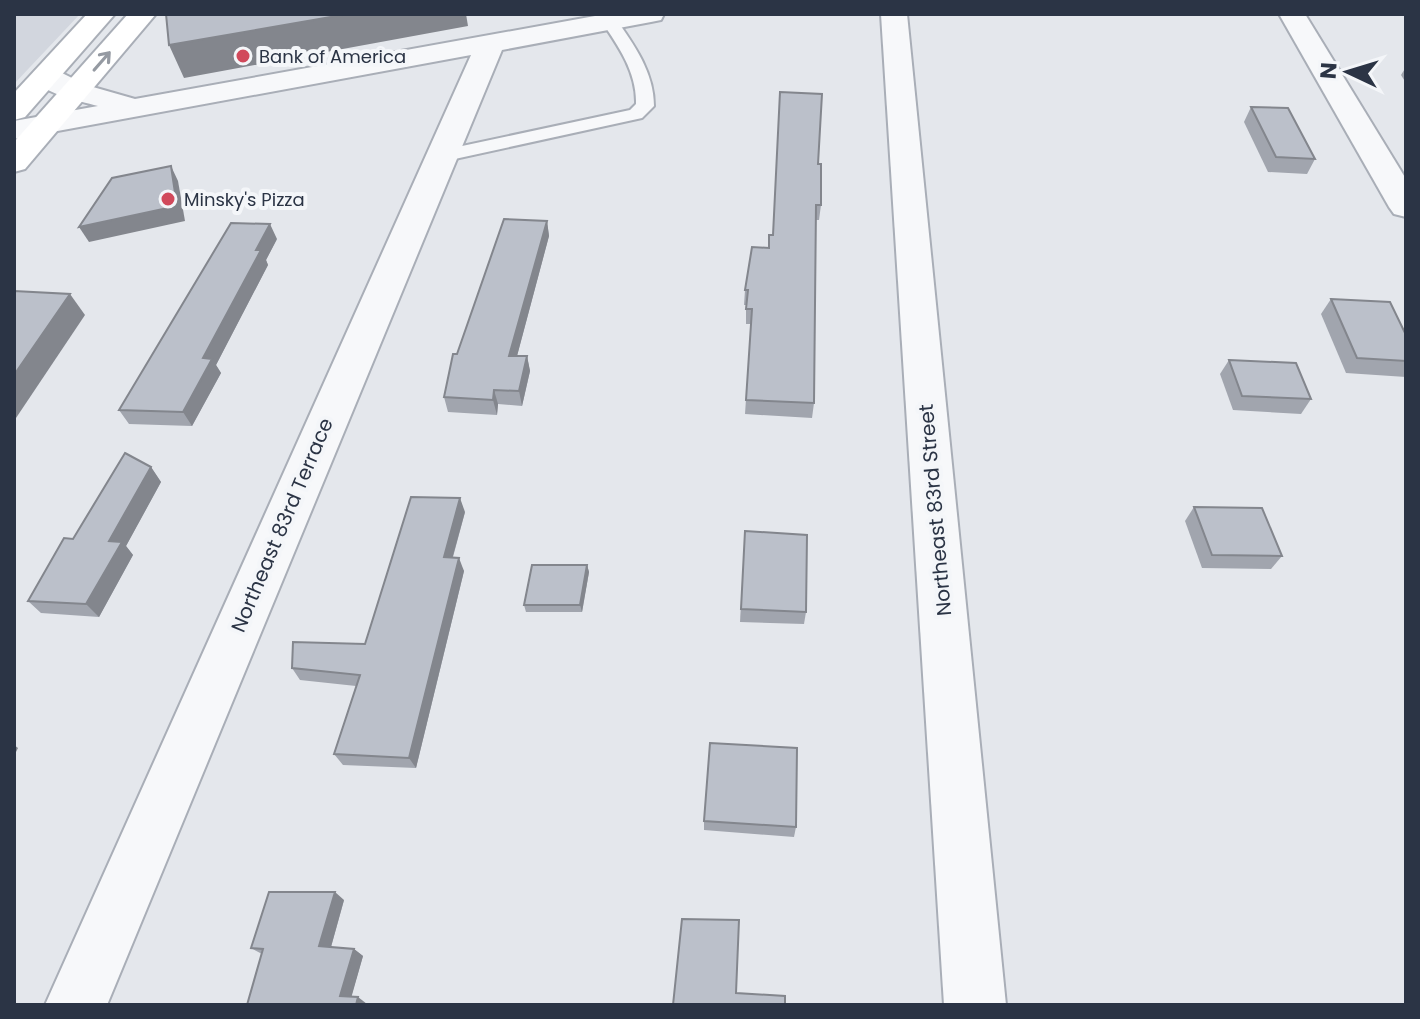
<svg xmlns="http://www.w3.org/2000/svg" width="1420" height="1019" viewBox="0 0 1420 1019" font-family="Poppins,sans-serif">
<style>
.built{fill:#d2d6de}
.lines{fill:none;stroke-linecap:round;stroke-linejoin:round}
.lane-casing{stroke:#a9aeb7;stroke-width:4}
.street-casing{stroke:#a9aeb7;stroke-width:4}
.secondary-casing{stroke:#a9aeb7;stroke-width:4}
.lane{fill:#f7f8fa;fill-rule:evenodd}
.street{fill:#f7f8fa;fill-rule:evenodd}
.secondary{fill:#fff;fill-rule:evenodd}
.wall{fill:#a1a5ae}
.shaded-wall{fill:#83868d}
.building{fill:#bbc0ca;stroke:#83868d;stroke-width:2}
.oneway{stroke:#959aa2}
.poi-dot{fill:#d1495b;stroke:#f4f6f9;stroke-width:3}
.labels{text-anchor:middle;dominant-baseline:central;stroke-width:8;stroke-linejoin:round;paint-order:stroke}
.far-poi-label{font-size:18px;fill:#2b3445;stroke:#f4f6f9;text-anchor:start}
.street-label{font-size:20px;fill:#2b3445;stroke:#f4f6f9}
</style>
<rect width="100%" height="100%" fill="#e4e7ec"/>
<path class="built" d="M 14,14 L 80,14 L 14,84 Z"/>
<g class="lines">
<g class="lane-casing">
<path id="lane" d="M 610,17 L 616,19 C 634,45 654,72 654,106 L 642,118 L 441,162 L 434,160 L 432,156 L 434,152 L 630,110 L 636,104 C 637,73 619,47 602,22 Z"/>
</g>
<g class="street-casing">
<g id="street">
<path d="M 606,14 L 664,14 L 661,20 L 651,22 L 502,50 L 107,1005 L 45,1005 L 471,55 L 14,139 L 14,121 L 98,106 C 77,100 45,95 31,76 L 36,70 L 46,67 L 56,70 L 86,85 L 135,99 Z"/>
<path d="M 881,14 L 907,14 L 1006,1005 L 944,1005 Z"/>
<path d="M 1279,14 L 1305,14 L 1406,179 L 1406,217 L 1394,214 L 1389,207 Z"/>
</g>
</g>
<g class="secondary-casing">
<g id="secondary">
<path d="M 87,14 L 115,14 L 25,117 L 14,120 L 14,93 Z"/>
<path d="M 128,14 L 156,14 L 25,169 L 14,172 L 14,142 Z"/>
</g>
</g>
<use href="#lane" class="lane"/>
<use href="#street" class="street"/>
<use href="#secondary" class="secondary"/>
</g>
<g class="wall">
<path d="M 1406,67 L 1406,83 L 1401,75 Z"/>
<path d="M 1251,107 L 1315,159 L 1307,174 L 1268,172 L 1244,122 Z"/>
<path d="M 818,164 L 821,205 L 819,220 L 815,220 L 814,403 L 812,418 L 745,414 L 751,324 L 746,324 L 746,305 L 744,305 L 745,290 L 769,248 L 773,235 Z"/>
<path d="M 547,221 L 549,236 L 517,356 L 527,356 L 530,371 L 522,406 L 498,404 L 497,415 L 448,412 L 444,397 L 457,354 Z"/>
<path d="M 277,239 L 266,260 L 268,265 L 216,365 L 221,373 L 192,426 L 129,424 L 119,410 Z"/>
<path d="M 1331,299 L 1406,335 L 1406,377 L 1346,373 L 1321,314 Z"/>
<path d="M 1229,360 L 1311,399 L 1301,414 L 1233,410 L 1220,374 Z"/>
<path d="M 151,467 L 161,482 L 126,546 L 133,555 L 99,617 L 41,613 L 28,601 L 73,539 Z"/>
<path d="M 1194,507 L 1282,556 L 1271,569 L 1202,568 L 1185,521 Z"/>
<path d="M 465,512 L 453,557 L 464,571 L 416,768 L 343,765 L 334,754 L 356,686 L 300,680 L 292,668 L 365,644 Z"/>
<path d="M 745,531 L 806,612 L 804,624 L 740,622 Z"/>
<path d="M 587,565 L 589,572 L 582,612 L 526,612 L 524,605 Z"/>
<path d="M 704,821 L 796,827 L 794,837 L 704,830 Z"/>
<path d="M 344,900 L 331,947 L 354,949 L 363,956 L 351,997 L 367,1004 L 367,1005 L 247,1005 L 262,954 L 251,948 Z"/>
</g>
<g class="shaded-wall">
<path d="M 348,14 L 466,14 L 468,26 L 184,78 L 169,45 Z"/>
<path d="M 171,166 L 178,181 L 185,221 L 89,242 L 79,227 Z"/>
<path d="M 547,221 L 549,236 L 513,371 L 509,356 Z"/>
<path d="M 270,224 L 277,239 L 266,260 L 268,265 L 216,365 L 221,373 L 192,426 L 183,412 L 203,358 L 256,250 Z"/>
<path d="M 70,294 L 85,315 L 14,421 L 14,375 Z"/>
<path d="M 527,356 L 530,371 L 522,406 L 519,391 Z"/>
<path d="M 494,390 L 498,404 L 497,415 L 493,400 Z"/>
<path d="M 151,467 L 161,482 L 126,546 L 133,555 L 99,617 L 86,604 L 109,541 Z"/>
<path d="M 460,498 L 465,512 L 449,570 L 444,557 Z"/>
<path d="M 459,558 L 464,571 L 416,768 L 409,758 Z"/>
<path d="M 587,565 L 589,572 L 582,612 L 580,605 Z"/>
<path d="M 14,745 L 18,748 L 14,756 Z"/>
<path d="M 335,892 L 344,900 L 329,954 L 319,946 Z"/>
<path d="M 354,949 L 363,956 L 350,1002 L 340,996 Z"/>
<path d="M 358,997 L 367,1004 L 367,1005 L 356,1005 Z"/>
</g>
<g class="building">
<path d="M 166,14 L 348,14 L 169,45 Z"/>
<path d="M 780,92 L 822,94 L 818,164 L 821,164 L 821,205 L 816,205 L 814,403 L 746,400 L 752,309 L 746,309 L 748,290 L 745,290 L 752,247 L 769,248 L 769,235 L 773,235 Z"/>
<path d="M 1251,107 L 1288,108 L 1315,159 L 1276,157 Z"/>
<path d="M 171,166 L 177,206 L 79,227 L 112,178 Z"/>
<path d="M 504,219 L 547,221 L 509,356 L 527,356 L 519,391 L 494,390 L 493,400 L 444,397 L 453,354 L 457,354 Z"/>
<path d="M 231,223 L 270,224 L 256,250 L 261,250 L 203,358 L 212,359 L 183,412 L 119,410 Z"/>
<path d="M 14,291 L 70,294 L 14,375 Z"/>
<path d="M 1331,299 L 1390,302 L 1406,335 L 1406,361 L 1357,358 Z"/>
<path d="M 1229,360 L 1296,363 L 1311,399 L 1242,396 Z"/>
<path d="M 125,453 L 151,467 L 109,541 L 122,542 L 86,604 L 28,601 L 64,538 L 73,539 Z"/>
<path d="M 411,497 L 460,498 L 444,557 L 459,558 L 409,758 L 334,754 L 360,675 L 292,668 L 293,642 L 365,644 Z"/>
<path d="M 1194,507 L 1262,508 L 1282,556 L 1212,555 Z"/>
<path d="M 745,531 L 807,535 L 806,612 L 741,609 Z"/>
<path d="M 532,565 L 587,565 L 580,605 L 524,605 Z"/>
<path d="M 710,743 L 797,748 L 796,827 L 704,821 Z"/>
<path d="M 269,892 L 335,892 L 319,946 L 354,949 L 340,996 L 358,997 L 356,1005 L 247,1005 L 263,949 L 251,948 Z"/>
<path d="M 682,919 L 739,920 L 736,993 L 785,996 L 785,1005 L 673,1005 Z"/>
</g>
<defs><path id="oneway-shaft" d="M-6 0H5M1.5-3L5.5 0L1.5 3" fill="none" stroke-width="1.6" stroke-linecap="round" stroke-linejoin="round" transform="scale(2)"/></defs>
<use class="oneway" href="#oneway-shaft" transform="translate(102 61) rotate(-49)"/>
<g class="poi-dot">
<circle cx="243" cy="56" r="8"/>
<circle cx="168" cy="199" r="8"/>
</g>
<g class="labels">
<g class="far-poi-label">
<text x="259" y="56">Bank of America</text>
<text x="184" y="199">Minsky's Pizza</text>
</g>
<g class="street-label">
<text transform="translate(935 510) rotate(-95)">Northeast 83rd Street</text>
<text transform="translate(282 525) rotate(-67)">Northeast 83rd Terrace</text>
</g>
</g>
<rect width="1420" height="1019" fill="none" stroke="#2b3445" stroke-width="32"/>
<g transform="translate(1348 72) rotate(274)" stroke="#f4f6f9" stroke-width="6" paint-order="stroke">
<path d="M0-6L14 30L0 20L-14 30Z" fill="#2b3445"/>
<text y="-12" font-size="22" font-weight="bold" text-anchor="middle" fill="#2b3445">N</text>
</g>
</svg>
